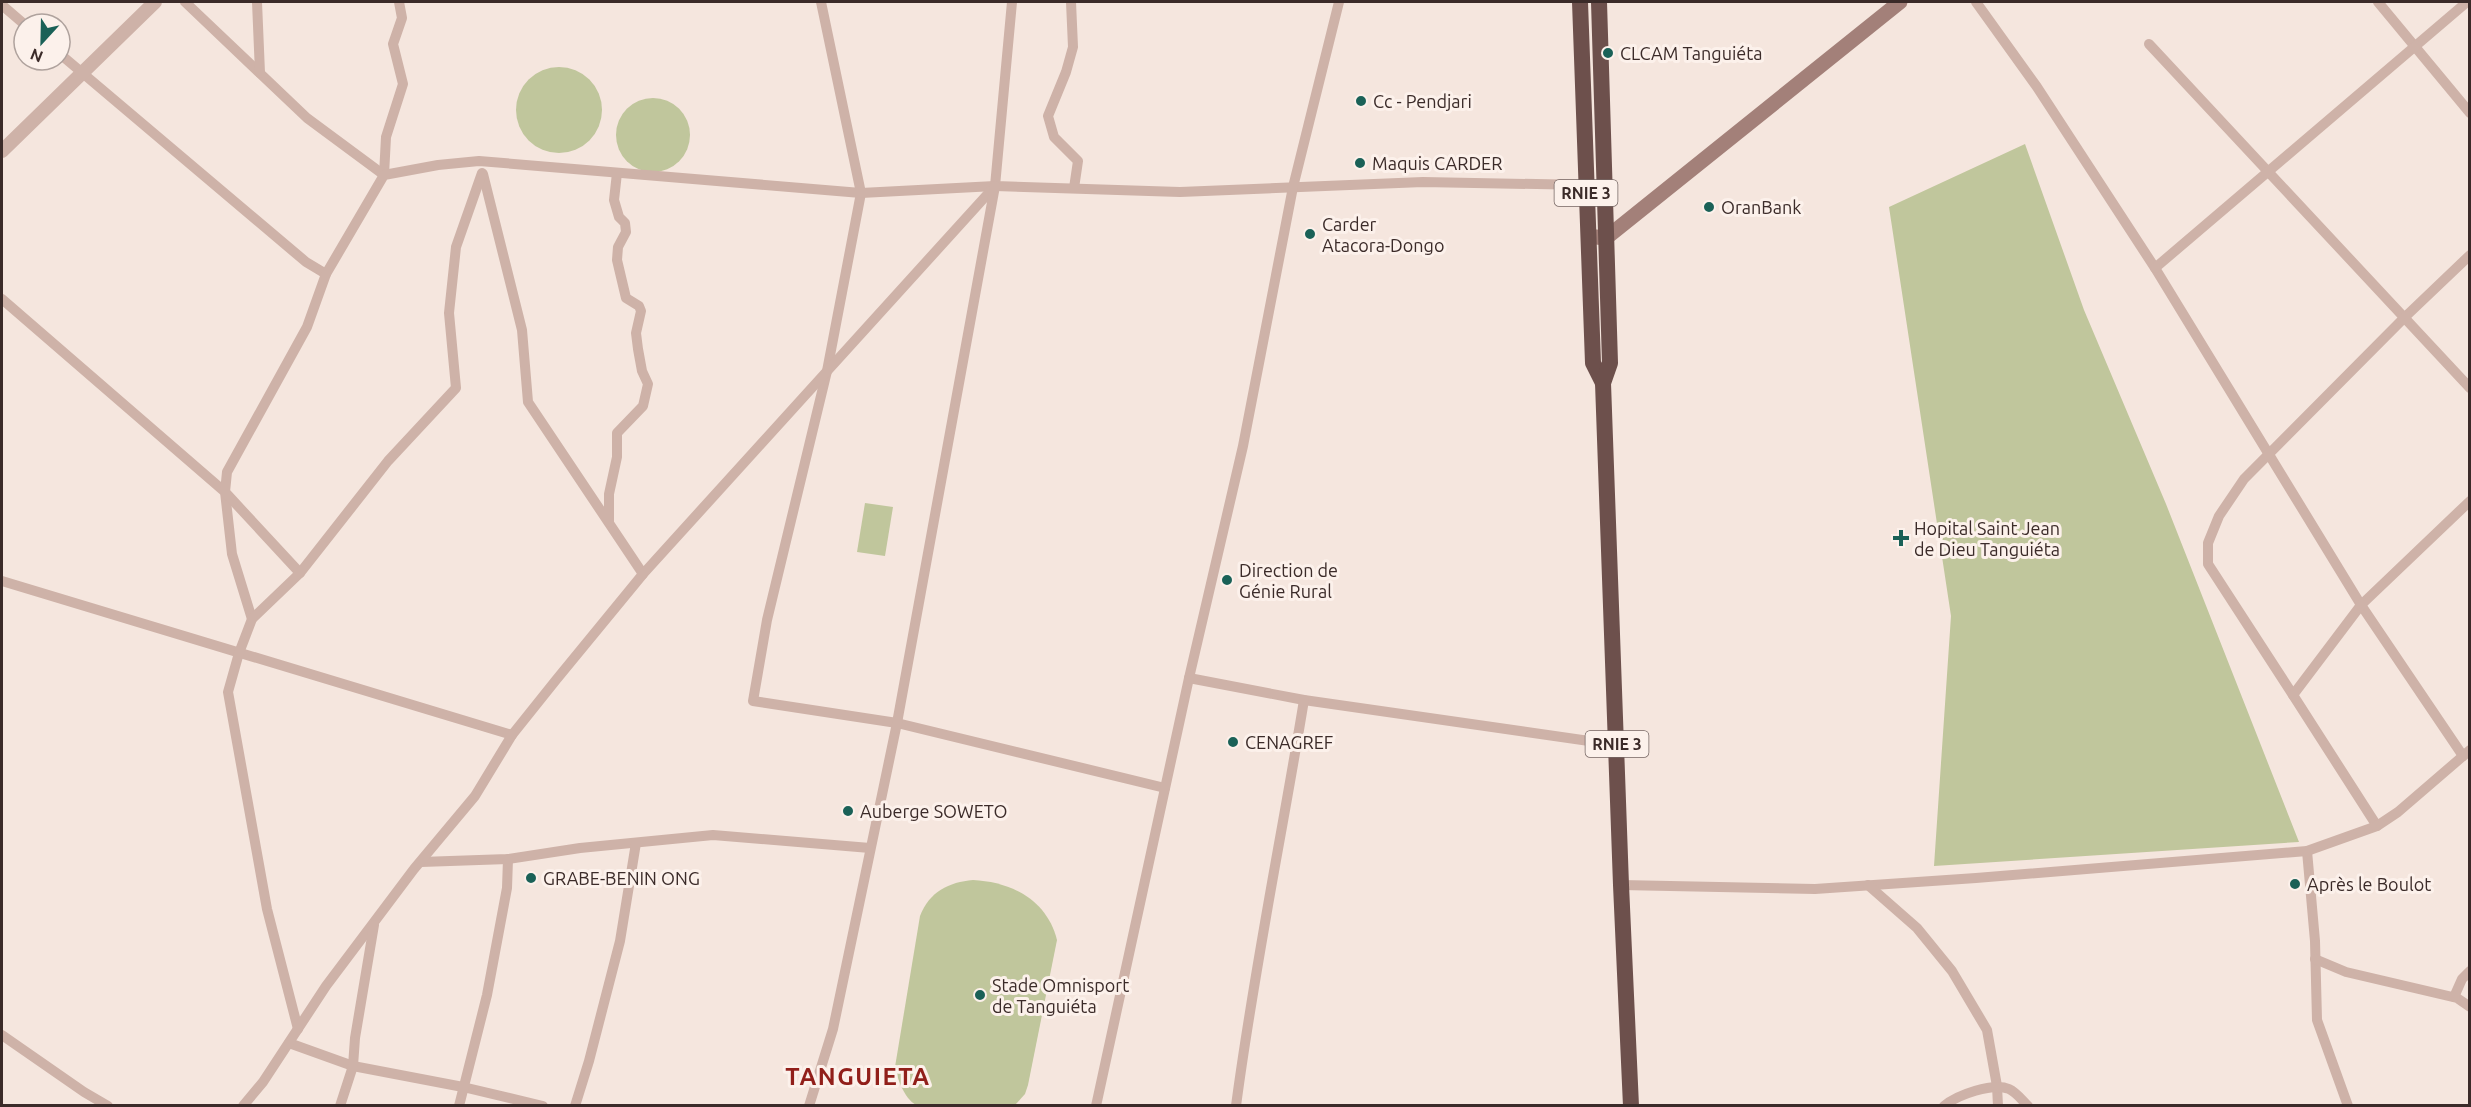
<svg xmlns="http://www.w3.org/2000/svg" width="2471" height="1107" viewBox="0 0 2471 1107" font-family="Ubuntu,sans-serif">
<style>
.green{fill:#c0c69c}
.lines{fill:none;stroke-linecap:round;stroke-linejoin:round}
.minor{stroke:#ceb2a8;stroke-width:10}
.tertiary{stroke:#ceb2a8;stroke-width:14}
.secondary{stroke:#a38079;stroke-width:15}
.trunk{stroke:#6d504c;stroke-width:16}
.poi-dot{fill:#1a6157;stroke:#fcf1eb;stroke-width:2}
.labels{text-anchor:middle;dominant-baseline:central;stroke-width:6;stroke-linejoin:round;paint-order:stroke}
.shield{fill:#fcf1eb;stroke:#756663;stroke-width:1.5}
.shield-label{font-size:16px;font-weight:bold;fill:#3b2b29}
.poi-label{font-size:18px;fill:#3b2b29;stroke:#fcf1eb;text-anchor:start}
.district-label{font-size:24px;font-weight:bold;letter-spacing:1.5px;fill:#911f1a;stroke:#fcf1eb}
</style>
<rect width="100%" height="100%" fill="#f5e6de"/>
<g class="green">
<circle cx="559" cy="110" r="43"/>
<circle cx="653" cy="135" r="37"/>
<path d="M 2025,144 L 2084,310 L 2166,504 L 2299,842 L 1934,866 L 1951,616 L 1889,207 Z"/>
<path d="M 865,503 L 893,507 L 885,556 L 857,552 Z"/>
<path d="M 973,880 C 1012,882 1047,900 1057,940 L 1028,1085 L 1025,1094 L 1015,1105 L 916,1105 C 904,1098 898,1080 895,1067 L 920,916 C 929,892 949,882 973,880 Z"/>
</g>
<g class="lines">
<g class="minor">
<path d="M 185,2 L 307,118 L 384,175"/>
<path d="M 257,2 L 260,73"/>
<path d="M 821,2 L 861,193 L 827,371 L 767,620 L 753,701 L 897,723 L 1165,788"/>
<path d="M 1012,2 L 995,186 L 1180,192 L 1423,182 L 1586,185"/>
<path d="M 1071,2 L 1073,47 L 1066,72 L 1048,116 L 1054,137 L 1078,161 L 1074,188"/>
<path d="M 1976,2 L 2037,87 L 2155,268 L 2361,605 L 2463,756"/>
<path d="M 2378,2 L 2470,113"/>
<path d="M 2,5 L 24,24"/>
<path d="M 2149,44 L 2470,388"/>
<path d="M 60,54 L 306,262 L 326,274"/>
<path d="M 483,174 L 522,330 L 528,402 L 643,574"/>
<path d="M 384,175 L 386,137 L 403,84 L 393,44 L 402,18 L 399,2"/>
<path d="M 2155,268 L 2467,2"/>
<path d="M 2,299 L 225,492 L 232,554 L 252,619"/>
<path d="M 609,522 L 609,494 L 617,457 L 617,433 L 643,406 L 648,384 L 642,371 L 638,349 L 636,333 L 641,311 L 639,306 L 626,298 L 617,260 L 618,247 L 626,232 L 625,223 L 619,217 L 614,200 L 617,173"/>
<path d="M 300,573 L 225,492 L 227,472 L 307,327 L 326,274 L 384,175 L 438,165 L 479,161 L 861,193 L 995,186"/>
<path d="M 2,581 L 512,735"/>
<path d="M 1189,678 L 1304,700 L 1617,745"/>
<path d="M 2293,695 L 2208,564 L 2208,543 L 2219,516 L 2244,479 L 2404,318 L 2470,255"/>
<path d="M 2377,826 L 2293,695 L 2361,605 L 2470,501"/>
<path d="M 2307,851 L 2315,941 L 2317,1020 L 2348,1106"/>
<path d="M 421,862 L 508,859 L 580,848 L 713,835 L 870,848"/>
<path d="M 1621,885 L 1815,889 L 1976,878 L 2307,851 L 2377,826 L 2398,812 L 2470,750"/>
<path d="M 1868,885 L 1917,928 L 1952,971 L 1987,1030 L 1997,1086 L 1998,1106"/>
<path d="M 2315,959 L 2346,972 L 2457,998 L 2470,1007"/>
<path d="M 2454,997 L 2462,979 L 2470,971"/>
<path d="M 298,1029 L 267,909 L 228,692 L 239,653 L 252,619 L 300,573 L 388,461 L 456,388 L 449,313 L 456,247 L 482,173"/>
<path d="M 2,1035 L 84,1092 L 108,1106"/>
<path d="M 289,1043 L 353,1066 L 463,1087 L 543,1106"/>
<path d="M 243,1106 L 263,1082 L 326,986 L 414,869 L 475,796 L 512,735 L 556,680 L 643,574 L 995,186"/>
<path d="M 340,1106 L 353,1066 L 355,1038 L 374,925"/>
<path d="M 459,1106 L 487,995 L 507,888 L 508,859"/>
<path d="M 575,1106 L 589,1061 L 620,941 L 636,843"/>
<path d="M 809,1106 L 833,1029 L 897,723 L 995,186"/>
<path d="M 1096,1106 L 1189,678 L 1243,446 L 1293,187 L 1339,2"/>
<path d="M 1236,1106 C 1254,969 1282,835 1304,700"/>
<path d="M 1944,1106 C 1957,1095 1993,1082 2009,1089 C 2016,1092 2022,1100 2028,1106"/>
</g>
<path class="tertiary" d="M 2,151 L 155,2"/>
<path class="secondary" d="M 1596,237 L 1606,238 L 1900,2"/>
<g class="trunk">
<path d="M 1580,2 L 1593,363 L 1603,383"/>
<path d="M 1599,2 L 1610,363 L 1603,383 L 1621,885 L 1631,1106"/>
</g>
</g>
<g class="poi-dot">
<circle cx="1608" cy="53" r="6"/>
<circle cx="1361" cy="101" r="6"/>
<circle cx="1360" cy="163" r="6"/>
<circle cx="1709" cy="207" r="6"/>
<circle cx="1310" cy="234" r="6"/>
<path d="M1898 529h6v6h6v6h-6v6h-6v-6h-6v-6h6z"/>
<circle cx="1227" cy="580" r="6"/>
<circle cx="1233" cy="742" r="6"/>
<circle cx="848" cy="811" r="6"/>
<circle cx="531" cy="878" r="6"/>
<circle cx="2295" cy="884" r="6"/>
<circle cx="980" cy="995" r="6"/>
</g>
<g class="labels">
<g class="shield">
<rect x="1554.5" y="180" width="63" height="26" rx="4.5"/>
<rect x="1585.5" y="731" width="63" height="26" rx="4.5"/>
</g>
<g class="shield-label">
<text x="1586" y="193">RNIE 3</text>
<text x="1617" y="744">RNIE 3</text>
</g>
<g class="poi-label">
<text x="1620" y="53">CLCAM Tanguiéta</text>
<text x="1373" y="101">Cc - Pendjari</text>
<text x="1372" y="163">Maquis CARDER</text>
<text x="1721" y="207">OranBank</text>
<text x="1322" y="224">Carder<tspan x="1322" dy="21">Atacora-Dongo</tspan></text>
<text x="1914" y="528">Hopital Saint Jean<tspan x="1914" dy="21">de Dieu Tanguiéta</tspan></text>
<text x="1239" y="570">Direction de<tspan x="1239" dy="21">Génie Rural</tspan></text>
<text x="1245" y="742">CENAGREF</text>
<text x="860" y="811">Auberge SOWETO</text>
<text x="543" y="878">GRABE-BENIN ONG</text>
<text x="2307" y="884">Après le Boulot</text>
<text x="992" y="985">Stade Omnisport<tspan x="992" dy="21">de Tanguiéta</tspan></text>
</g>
<g class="district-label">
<text x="858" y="1076">TANGUIETA</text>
</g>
</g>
<rect width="2471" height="1107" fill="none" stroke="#3b2b29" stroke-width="6"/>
<g transform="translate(42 42) rotate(202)"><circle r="28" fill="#fcf1eb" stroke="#afa29d" stroke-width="1.5"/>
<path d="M0-4.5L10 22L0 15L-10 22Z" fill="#1a6157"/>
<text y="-9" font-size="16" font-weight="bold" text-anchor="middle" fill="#3b2b29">N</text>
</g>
</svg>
